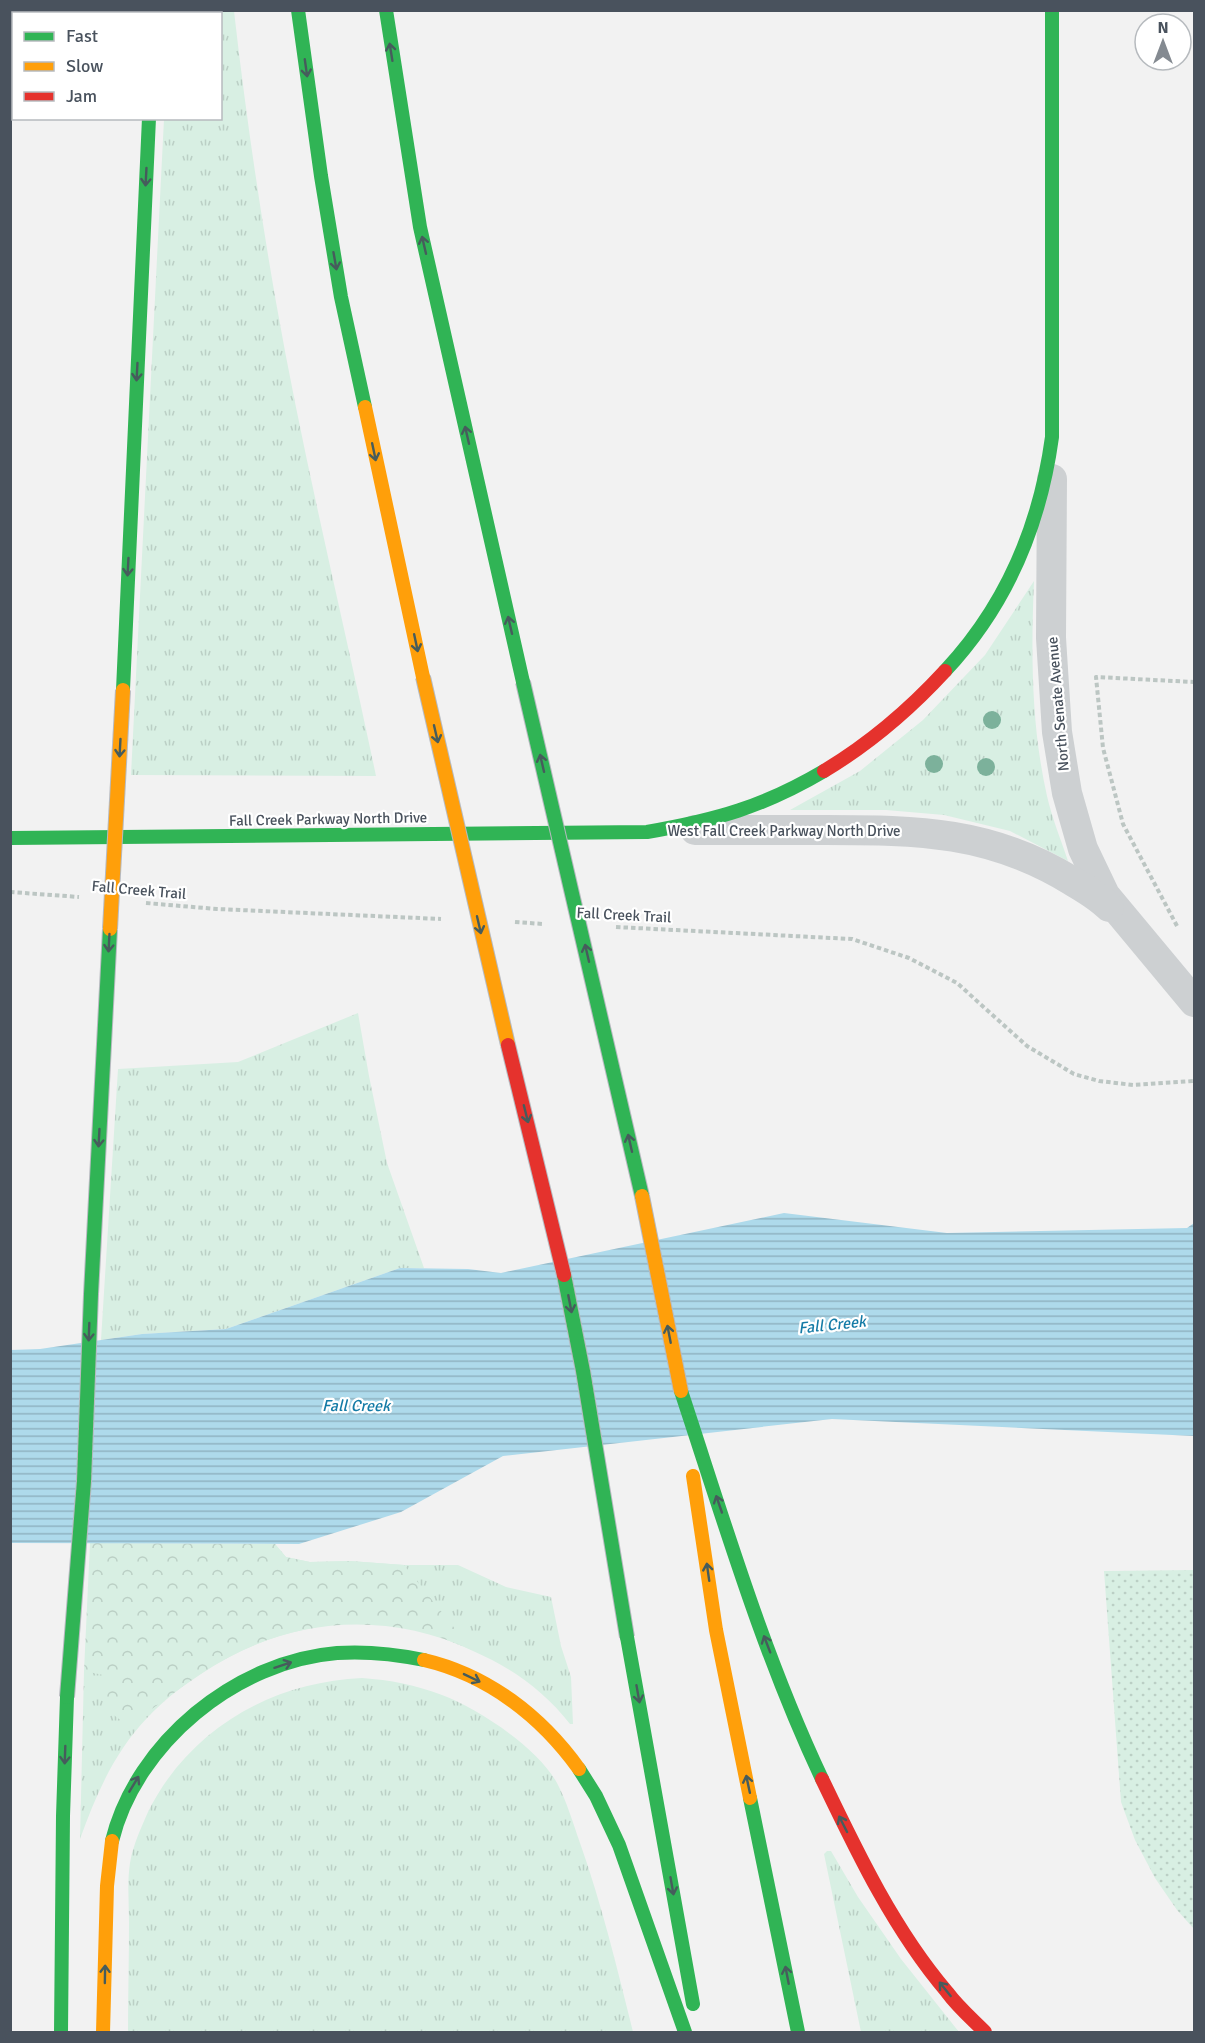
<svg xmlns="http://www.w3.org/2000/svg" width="1205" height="2043" viewBox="0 0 1205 2043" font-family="Signika,sans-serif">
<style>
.grass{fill:url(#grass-tufts)}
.forest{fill:url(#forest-crowns)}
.park{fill:url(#park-dots)}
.water{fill:url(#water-rules)}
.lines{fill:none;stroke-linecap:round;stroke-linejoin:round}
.path{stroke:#bcc6c3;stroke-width:4;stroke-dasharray:4.5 3;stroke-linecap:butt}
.street{stroke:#cdd0d2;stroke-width:30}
.fast{stroke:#30b455;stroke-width:14}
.slow{stroke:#ff9f0a;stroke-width:14}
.jam{stroke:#e5322d;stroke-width:14}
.fast-bridge-casing{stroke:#b7bac0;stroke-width:16;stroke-linecap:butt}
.slow-bridge-casing{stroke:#b7bac0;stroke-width:16;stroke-linecap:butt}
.jam-bridge-casing{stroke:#b7bac0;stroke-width:16;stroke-linecap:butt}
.fast-bridge{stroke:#30b455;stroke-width:14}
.slow-bridge{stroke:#ff9f0a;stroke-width:14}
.jam-bridge{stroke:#e5322d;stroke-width:14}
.tree{fill:#7cb19b}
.oneway{stroke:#465c5c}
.labels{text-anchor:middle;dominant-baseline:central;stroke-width:4.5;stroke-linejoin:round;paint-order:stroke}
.street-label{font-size:15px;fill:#49525d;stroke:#fff}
.water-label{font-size:16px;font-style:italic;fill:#147ba6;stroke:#fff}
</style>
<defs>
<pattern id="grass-tufts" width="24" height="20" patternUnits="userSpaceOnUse" patternTransform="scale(1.5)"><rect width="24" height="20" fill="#d8efe3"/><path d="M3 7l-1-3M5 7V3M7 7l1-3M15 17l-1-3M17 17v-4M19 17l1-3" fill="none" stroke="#bbcfc5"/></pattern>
<pattern id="forest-crowns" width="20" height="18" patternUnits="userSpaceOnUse" patternTransform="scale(1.5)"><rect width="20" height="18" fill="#d8efe3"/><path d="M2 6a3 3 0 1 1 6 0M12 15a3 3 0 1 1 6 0" fill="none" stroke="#bbcfc5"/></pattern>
<pattern id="park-dots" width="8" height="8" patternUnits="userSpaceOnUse" patternTransform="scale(1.5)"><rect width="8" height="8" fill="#d8efe3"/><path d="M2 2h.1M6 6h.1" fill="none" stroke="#bbcfc5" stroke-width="1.8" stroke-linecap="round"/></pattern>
<pattern id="water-rules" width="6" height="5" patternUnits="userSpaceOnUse" patternTransform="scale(1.5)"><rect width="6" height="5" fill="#aedaeb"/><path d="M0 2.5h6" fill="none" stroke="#90b3c2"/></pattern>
</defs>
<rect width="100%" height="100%" fill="#f2f2f2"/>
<g class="grass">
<path d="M 170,11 L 234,11 C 245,108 259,205 276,302 C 304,461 343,618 376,776 L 131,775 L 164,119 L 220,118 L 220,14 L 170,13 Z"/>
<path d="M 1034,581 C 1031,653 1031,725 1047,796 C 1052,818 1061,840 1068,861 L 1010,831 L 944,815 L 886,810 L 790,810 L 860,771 L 923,720 L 985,655 Z"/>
<path d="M 358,1013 L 369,1076 L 387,1163 L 424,1268 L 400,1268 L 226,1329 L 142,1334 L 101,1340 L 118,1069 L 238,1062 Z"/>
<path d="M 275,1544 L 286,1557 L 310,1562 L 350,1561 L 404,1565 L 458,1565 L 506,1587 L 551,1597 L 561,1646 L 571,1677 L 573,1724 L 570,1724 C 544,1691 512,1668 473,1651 C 447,1639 420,1629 391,1625 C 302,1614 209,1654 148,1717 C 114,1752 96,1795 80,1839 L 84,1671 Z"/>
<path d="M 362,1678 C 390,1680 416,1685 442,1695 C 479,1709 538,1748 557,1783 C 567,1802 573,1823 580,1843 C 602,1905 617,1968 633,2032 L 128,2032 C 128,1996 129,1959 129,1923 C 129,1903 127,1883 130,1863 C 133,1845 141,1828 148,1812 C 189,1729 272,1682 362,1678 Z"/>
<path d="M 827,1851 L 831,1851 L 858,1897 L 901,1959 L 959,2032 L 861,2032 L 824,1854 Z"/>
</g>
<path class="forest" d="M 90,1543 L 275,1544 L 286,1557 L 310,1562 L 350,1561 L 404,1565 L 472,1650 C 381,1609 283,1618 201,1674 C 178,1689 156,1707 133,1722 L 122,1721 L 108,1711 L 105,1694 L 110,1683 L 108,1676 L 84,1671 Z"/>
<path class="park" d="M 1194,1570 L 1194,1929 L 1177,1910 L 1155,1878 L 1135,1840 L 1121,1802 L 1104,1571 Z"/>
<path class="water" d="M 784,1213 L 947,1233 L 1187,1228 L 1194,1223 L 1194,1436 L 832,1419 L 503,1456 L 401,1512 L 299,1544 L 11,1543 L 10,1350 L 40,1349 L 142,1334 L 226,1329 L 400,1268 L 468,1269 L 501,1273 Z"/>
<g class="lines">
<g class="path">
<path d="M 10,892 L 79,897"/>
<path d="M 146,903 L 217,909 L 441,919"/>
<path d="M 515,922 L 543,924"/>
<path d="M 1177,926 L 1123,824 L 1103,748 L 1096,677 L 1194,682"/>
<path d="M 616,927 L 852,939 L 909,958 L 957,983 L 1027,1046 L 1074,1074 L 1099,1081 L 1133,1085 L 1194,1081"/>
</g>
<g class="street">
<path d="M 1052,479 L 1051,638 L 1057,732 L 1067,793 L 1083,849 L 1105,895 L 1194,1002"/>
<path d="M 695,830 C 739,830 782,830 826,830 C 918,830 991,831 1072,881 C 1084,888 1098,896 1109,907"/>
</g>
<g class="fast">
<path d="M 153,10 L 153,14"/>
<path d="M 298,10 L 321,176 L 341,297 L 365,407"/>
<path d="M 386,10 L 420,227 L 523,682"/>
<path d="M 945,671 C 1006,606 1040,525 1052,437 L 1052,10"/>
<path d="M 123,690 L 149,118"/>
<path d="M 10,838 L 647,832 C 716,820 763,807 824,771"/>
<path d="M 681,1391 C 724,1521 763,1654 822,1779"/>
<path d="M 627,1637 L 693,2004"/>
<path d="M 579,1769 L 596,1796 L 619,1845 L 685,2032"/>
<path d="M 750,1798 L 798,2032"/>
<path d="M 112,1841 C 136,1743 236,1661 337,1653 C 367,1651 395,1654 424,1660"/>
<path d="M 61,2032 L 63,1816 L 67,1697"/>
</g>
<g class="slow">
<path d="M 365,407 L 423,677"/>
<path d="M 693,1476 L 716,1630 L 750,1798"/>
<path d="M 424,1660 C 488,1675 541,1716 579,1769"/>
<path d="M 103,2032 L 107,1886 L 112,1841"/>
</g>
<g class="jam">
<path d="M 824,771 C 869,744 910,709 945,671"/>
<path d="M 822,1779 C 857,1852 894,1930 947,1992 C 958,2007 972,2019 985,2032"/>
</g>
<g class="fast-bridge-casing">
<g id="fast-bridge">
<path d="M 523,682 L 642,1196"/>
<path d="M 564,1275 L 583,1371 L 627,1637"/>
<path d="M 67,1697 L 84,1481 L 91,1294 L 110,929"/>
</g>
</g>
<g class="slow-bridge-casing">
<g id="slow-bridge">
<path d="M 423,677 L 508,1045"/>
<path d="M 110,929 L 123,690"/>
<path d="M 642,1196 L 681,1391"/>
</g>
</g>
<g class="jam-bridge-casing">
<path id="jam-bridge" d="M 508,1045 L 564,1275"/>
</g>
<use href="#fast-bridge" class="fast-bridge"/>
<use href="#slow-bridge" class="slow-bridge"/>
<use href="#jam-bridge" class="jam-bridge"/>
</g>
<g class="tree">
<circle cx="992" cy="720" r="9"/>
<circle cx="934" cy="764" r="9"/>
<circle cx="986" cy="767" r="9"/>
</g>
<defs><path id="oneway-shaft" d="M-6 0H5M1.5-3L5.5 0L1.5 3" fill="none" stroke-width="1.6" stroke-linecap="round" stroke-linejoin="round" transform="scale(1.5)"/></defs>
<g class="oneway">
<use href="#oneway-shaft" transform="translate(391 52) rotate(-99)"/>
<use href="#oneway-shaft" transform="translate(306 68) rotate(82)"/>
<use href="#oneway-shaft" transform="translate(146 177) rotate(93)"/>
<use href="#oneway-shaft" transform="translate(424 245) rotate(-103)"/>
<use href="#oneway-shaft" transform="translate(335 261) rotate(80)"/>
<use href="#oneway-shaft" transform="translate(137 372) rotate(93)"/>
<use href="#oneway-shaft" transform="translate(467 435) rotate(-103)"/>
<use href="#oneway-shaft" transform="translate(374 452) rotate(78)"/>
<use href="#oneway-shaft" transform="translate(128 567) rotate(93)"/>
<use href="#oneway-shaft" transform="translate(510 625) rotate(-103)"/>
<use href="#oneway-shaft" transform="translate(416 643) rotate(78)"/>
<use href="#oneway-shaft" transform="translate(436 734) rotate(77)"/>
<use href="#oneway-shaft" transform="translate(120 748) rotate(93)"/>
<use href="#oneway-shaft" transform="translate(542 763) rotate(-103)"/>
<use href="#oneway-shaft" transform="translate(479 925) rotate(77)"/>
<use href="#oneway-shaft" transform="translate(109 943) rotate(93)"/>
<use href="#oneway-shaft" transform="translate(587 953) rotate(-103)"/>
<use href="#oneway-shaft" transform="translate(526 1114) rotate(76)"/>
<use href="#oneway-shaft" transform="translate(99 1138) rotate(93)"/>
<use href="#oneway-shaft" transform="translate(630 1143) rotate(-103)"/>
<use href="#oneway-shaft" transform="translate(570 1304) rotate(79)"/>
<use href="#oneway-shaft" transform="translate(89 1332) rotate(92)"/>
<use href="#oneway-shaft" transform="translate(669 1334) rotate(-101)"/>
<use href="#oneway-shaft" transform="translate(719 1504) rotate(-109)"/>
<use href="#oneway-shaft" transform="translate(708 1572) rotate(-98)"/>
<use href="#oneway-shaft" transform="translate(767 1644) rotate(-111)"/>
<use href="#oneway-shaft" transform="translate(283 1665) rotate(-18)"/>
<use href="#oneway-shaft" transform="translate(472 1678) rotate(26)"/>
<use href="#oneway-shaft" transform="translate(638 1694) rotate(80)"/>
<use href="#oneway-shaft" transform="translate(65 1755) rotate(92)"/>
<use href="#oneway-shaft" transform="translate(134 1784) rotate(-59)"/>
<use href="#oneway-shaft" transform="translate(748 1784) rotate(-102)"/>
<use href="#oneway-shaft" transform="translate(843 1824) rotate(-117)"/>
<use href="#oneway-shaft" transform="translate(672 1886) rotate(80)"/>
<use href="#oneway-shaft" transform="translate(105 1974) rotate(-89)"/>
<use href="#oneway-shaft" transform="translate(787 1975) rotate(-101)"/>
<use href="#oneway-shaft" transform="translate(945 1989) rotate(-129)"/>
</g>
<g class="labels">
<g class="street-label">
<text transform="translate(1058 704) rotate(-95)">North Senate Avenue</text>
<text transform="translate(328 819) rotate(-1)">Fall Creek Parkway North Drive</text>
<text x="784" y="831">West Fall Creek Parkway North Drive</text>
<text transform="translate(139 890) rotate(5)">Fall Creek Trail</text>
<text transform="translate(624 915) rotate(3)">Fall Creek Trail</text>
</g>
<g class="water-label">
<text transform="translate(832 1325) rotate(-6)">Fall Creek</text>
<text x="356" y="1406">Fall Creek</text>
</g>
</g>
<rect width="1205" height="2043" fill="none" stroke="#49525d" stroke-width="24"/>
<rect x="12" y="12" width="210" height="108" fill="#ffffff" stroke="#b6babe" stroke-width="1.5"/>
<rect x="24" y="32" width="30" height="9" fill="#30b455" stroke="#b6babe" stroke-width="1.5"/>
<text x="66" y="42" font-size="18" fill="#49525d">Fast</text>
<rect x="24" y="62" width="30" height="9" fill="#ff9f0a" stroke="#b6babe" stroke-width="1.5"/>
<text x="66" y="72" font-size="18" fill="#49525d">Slow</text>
<rect x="24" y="92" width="30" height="9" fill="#e5322d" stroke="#b6babe" stroke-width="1.5"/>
<text x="66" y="102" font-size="18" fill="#49525d">Jam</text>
<g transform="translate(1163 42)"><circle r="28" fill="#ffffff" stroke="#b6babe" stroke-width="1.5"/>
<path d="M0-4.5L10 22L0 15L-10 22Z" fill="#848a91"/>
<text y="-9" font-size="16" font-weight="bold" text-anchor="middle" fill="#49525d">N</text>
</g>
</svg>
